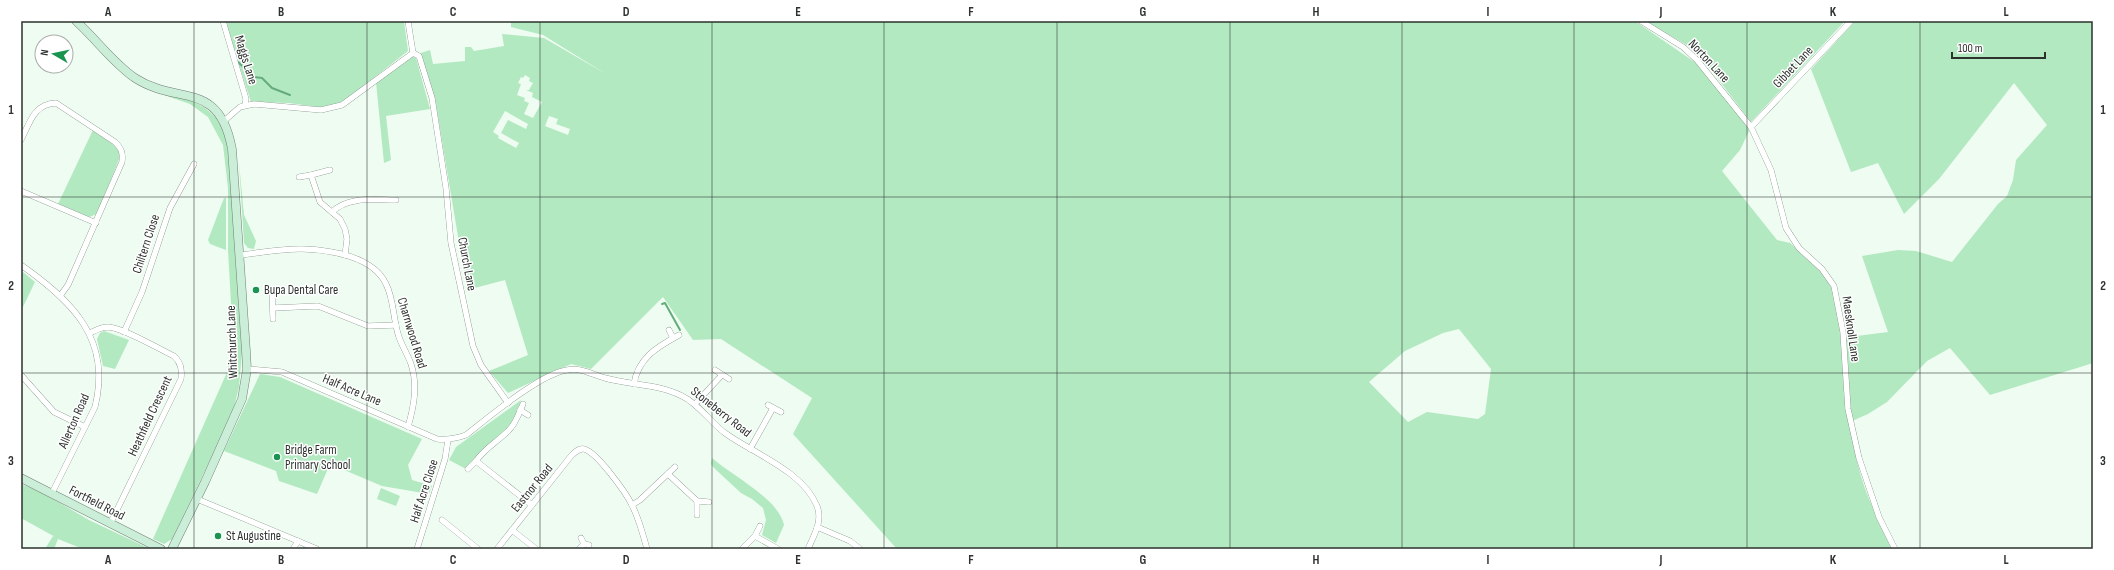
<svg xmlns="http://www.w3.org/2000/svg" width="2114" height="570" viewBox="0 0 2114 570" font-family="'Sofia Sans Condensed',sans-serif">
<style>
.green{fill:#b2e9c1;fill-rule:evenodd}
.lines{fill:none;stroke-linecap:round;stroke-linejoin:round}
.stream{stroke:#65ac7b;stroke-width:2}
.street-casing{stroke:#727e75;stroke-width:6}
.secondary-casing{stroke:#727e75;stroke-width:9}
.street{stroke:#fff;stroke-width:5.5}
.secondary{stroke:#caeed8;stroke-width:8}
.grid{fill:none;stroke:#2d322e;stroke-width:1;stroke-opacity:0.55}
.poi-dot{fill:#199451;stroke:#fff;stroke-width:1.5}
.labels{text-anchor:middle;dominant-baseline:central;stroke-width:3;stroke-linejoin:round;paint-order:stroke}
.street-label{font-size:13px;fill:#2d322e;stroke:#fff}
.poi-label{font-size:13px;fill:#2d322e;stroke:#fff;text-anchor:start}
.neatline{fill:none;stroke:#2d322e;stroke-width:1.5}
.grid-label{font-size:13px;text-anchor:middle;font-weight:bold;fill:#2d322e}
</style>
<rect width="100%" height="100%" fill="#eefcf1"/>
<g class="green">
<path d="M 225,21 L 404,21 L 408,51 L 348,98 L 333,106 L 325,108 L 289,103 L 251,102 Z"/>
<path d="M 511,21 L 1635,21 L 1696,63 L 1751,127 L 1740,150 L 1722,171 L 1777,240 L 1790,243 L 1821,270 L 1832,289 L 1843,332 L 1849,337 L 1888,332 L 1862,256 L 1898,250 L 1916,251 L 1952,262 L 1998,204 L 2007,196 L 2013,180 L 2016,160 L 2047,125 L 2014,83 L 1939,179 L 1904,214 L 1878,163 L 1851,172 L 1811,69 L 1813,67 L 1855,21 L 2093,21 L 2093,363 L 1990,395 L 1950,348 L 1927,361 L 1887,402 L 1868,414 L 1852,421 C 1854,434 1854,448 1857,461 C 1864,492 1878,521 1893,549 L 897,549 L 793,434 L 812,398 L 721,339 L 693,340 L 663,297 L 591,369 L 571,364 L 508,393 L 489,371 L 528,355 L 505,280 L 467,290 L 436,105 L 421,53 L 430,50 L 433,64 L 465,61 L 465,47 L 471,47 L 474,51 L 504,46 L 502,34 L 544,38 L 606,74 L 543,35 L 511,27 ZM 525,75 L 530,78 L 529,81 L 533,83 L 529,90 L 526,90 L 533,93 L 532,97 L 542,102 L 533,118 L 524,114 L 529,103 L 524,101 L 525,98 L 517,95 L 521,84 L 518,83 L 521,77 L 523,78 ZM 505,111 L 528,124 L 526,129 L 508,120 L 501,133 L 519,143 L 516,148 L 498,138 L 499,136 L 493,132 ZM 549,116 L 558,119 L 556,124 L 570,129 L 568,135 L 545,126 ZM 1459,329 L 1491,369 L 1485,414 L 1478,419 L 1427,412 L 1408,422 L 1369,382 L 1405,351 L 1443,333 Z"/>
<path d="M 1645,21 L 1845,21 L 1751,122 L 1701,57 L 1685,44 Z"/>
<path d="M 411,56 L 416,58 L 430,109 L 386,116 L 391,160 L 384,163 L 376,82 Z"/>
<path d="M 165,93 C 199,102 218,108 229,145 L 242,351 L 239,387 L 232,415 L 172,539 L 164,544 L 153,539 L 228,370 L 232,321 L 228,250 L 228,188 L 223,145 L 208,117 L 190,104 L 164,95 Z"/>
<path d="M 93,130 L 118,148 L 120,157 L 97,214 L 89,217 L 58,204 Z"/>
<path d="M 239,163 L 244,215 L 256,241 L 254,249 L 248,248 L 244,243 Z"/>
<path d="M 224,198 L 226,198 L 226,250 L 210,244 L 208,240 Z"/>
<path d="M 23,272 L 35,282 L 21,311 L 21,277 Z"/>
<path d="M 104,331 L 129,340 L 115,369 L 103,366 L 97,339 L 100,333 Z"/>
<path d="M 260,374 L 280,377 L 422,439 L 408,465 L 412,480 L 432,486 L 429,494 L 382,486 L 330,464 L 317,494 L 279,481 L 276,471 L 224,451 Z"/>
<path d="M 521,400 L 513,422 L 505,431 L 481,451 L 466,469 L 449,460 L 456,447 Z"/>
<path d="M 712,458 C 731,475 779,499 784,525 L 776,543 L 762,535 L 766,520 L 763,508 L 752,499 L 741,493 L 713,467 L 711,464 Z"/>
<path d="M 21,484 L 41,492 L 89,520 L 150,549 L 83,549 L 58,539 L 54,549 L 45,549 L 53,536 L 57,538 L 21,518 Z"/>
<path d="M 381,488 L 400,496 L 396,506 L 377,499 Z"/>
</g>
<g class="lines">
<g class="stream">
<path d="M 238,62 L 254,77 L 262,78 L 272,88 L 290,95"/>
<path d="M 2093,206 L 2093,214"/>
<path d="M 662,304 L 665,303 L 680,330"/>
</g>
<g class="street-casing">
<g id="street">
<path d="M 223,21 L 246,99 L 245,105"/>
<path d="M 408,21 L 413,53"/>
<path d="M 1641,21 L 1683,47 L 1697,60 L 1751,127 L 1771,170 L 1786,228 L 1799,248 L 1822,269 L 1834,286 L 1843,332 L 1848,409 L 1859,458 L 1879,517 L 1895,549"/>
<path d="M 413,53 L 419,56 L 432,98 L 446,188 L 451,243 L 473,346 L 481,365 L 508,403"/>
<path d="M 224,121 L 240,107 L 254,104 L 321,110 L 342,105 L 413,53"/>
<path d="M 1751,127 L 1851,21"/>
<path d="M 21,140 C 30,122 34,104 56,103 L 115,142 C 122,149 123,153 122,162 L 68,285 L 60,296"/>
<path d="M 311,175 L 330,170"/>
<path d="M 299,177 L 311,175 L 320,202 L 340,219 L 345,229 L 347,239 L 345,255"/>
<path d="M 21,191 L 96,223"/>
<path d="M 332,212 C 348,196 374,200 396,200"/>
<path d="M 240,255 C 260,253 282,248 303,249 C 330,250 373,256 386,284 C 394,299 393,320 399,337 C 402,346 408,355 411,364 C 418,385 414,406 408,427"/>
<path d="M 21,265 C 72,301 112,339 95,407 L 52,493"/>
<path d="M 272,292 L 273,319"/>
<path d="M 273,308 L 318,306 L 368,326 L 396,325"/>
<path d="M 669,330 L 673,338"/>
<path d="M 124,332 L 142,292 L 170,208 L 194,164"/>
<path d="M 90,333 C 96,330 101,327 108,327 C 124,328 159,349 174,356 C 181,363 182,369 181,379 L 110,524"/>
<path d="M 247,369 L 282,372 L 437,439 C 448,440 455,439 466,435 C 489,417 540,374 567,370 C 581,367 593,375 605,378 C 630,385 659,384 682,396 C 699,404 710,422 725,433 C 754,454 803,471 817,506 C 823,521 814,535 808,549"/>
<path d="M 715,370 L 729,379"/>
<path d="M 21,375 L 54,412 L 85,427"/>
<path d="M 634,384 C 638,358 657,347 679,335"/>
<path d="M 523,404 C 519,413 516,424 508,431 C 497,442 485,448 476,461 L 532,505"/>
<path d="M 695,404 L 722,375"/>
<path d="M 768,405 L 781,412"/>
<path d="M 520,410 L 528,415"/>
<path d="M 750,449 L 773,408"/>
<path d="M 468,469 L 476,461"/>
<path d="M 668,474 L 697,501 L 697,515"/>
<path d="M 197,499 L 317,549"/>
<path d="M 697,501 L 709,502"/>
<path d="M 632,505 L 640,500 L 675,467"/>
<path d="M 442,520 L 478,549"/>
<path d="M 817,527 L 850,541 L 860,549"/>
<path d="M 512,530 L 536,549"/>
<path d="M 755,536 L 760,526"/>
<path d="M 581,538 L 584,544 L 589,545"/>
<path d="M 293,549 L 298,541"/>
<path d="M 417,549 L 445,459 L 448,440"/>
<path d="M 497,549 L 571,456 C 575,452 579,448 584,449 C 597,452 626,493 632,505 C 639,519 643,534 647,549"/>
<path d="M 579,549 L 584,544"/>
<path d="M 742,549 L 755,536 L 778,549"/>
</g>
</g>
<g class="secondary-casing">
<g id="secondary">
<path d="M 76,21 C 96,39 113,63 135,78 C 178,106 219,79 232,149 L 246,351 L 247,369 L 242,399 L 205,482 L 172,549"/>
<path d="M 21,478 L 161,549"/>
</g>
</g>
<use href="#street" class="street"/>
<use href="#secondary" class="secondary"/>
</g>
<path class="grid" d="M 194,21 L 194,549M 367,21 L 367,549M 540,21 L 540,549M 712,21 L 712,549M 884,21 L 884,549M 1057,21 L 1057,549M 1230,21 L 1230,549M 1402,21 L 1402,549M 1574,21 L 1574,549M 1747,21 L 1747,549M 1920,21 L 1920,549M 21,197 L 2093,197M 21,373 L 2093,373"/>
<g class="poi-dot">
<circle cx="256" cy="290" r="4"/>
<circle cx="277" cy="457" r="4"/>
<circle cx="218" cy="536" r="4"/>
</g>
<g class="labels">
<g class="street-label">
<text transform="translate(246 60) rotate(73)">Maggs Lane</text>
<text transform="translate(1709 61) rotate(47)">Norton Lane</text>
<text transform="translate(1793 67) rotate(-47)">Gibbet Lane</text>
<text transform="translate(146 244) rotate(-72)">Chiltern Close</text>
<text transform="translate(467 264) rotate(79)">Church Lane</text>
<text transform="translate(1851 329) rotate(82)">Maesknoll Lane</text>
<text transform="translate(412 333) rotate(73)">Charnwood Road</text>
<text transform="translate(232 342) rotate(-92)">Whitchurch Lane</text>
<text transform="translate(352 390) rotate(23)">Half Acre Lane</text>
<text transform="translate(721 412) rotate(38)">Stoneberry Road</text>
<text transform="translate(150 416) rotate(-65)">Heathfield Crescent</text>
<text transform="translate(74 421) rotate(-66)">Allerton Road</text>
<text transform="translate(532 488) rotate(-51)">Eastnor Road</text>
<text transform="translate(424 491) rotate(-72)">Half Acre Close</text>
<text transform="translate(97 503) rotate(27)">Fortfield Road</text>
</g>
<g class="poi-label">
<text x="264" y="290">Bupa Dental Care</text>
<text x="285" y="450">Bridge Farm<tspan x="285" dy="15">Primary School</tspan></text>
<text x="226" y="536">St Augustine</text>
</g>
</g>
<rect width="2114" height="570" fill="none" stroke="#ffffff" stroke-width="44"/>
<g transform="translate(54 54) rotate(279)"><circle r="19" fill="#ffffff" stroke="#abadab"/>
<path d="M0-3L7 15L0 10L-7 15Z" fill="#199451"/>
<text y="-6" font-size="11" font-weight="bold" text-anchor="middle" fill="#2d322e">N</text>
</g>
<path d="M1952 52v6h93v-6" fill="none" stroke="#2d322e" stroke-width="2"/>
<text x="1958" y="52" font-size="12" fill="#2d322e" stroke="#ffffff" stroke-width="3" paint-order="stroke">100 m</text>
<rect x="22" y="22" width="2070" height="526" class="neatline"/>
<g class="grid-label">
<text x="108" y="16">A</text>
<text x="281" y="16">B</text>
<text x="453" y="16">C</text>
<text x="626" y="16">D</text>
<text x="798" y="16">E</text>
<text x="971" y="16">F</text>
<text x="1143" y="16">G</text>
<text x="1316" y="16">H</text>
<text x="1488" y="16">I</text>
<text x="1661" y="16">J</text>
<text x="1833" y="16">K</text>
<text x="2006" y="16">L</text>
<text x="11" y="114">1</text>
<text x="2103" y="114">1</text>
<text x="11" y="290">2</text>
<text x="2103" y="290">2</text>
<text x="11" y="465">3</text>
<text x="2103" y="465">3</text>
<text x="108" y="564">A</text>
<text x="281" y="564">B</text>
<text x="453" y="564">C</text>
<text x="626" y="564">D</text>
<text x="798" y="564">E</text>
<text x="971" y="564">F</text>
<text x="1143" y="564">G</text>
<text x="1316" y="564">H</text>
<text x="1488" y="564">I</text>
<text x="1661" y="564">J</text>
<text x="1833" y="564">K</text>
<text x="2006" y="564">L</text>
</g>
</svg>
